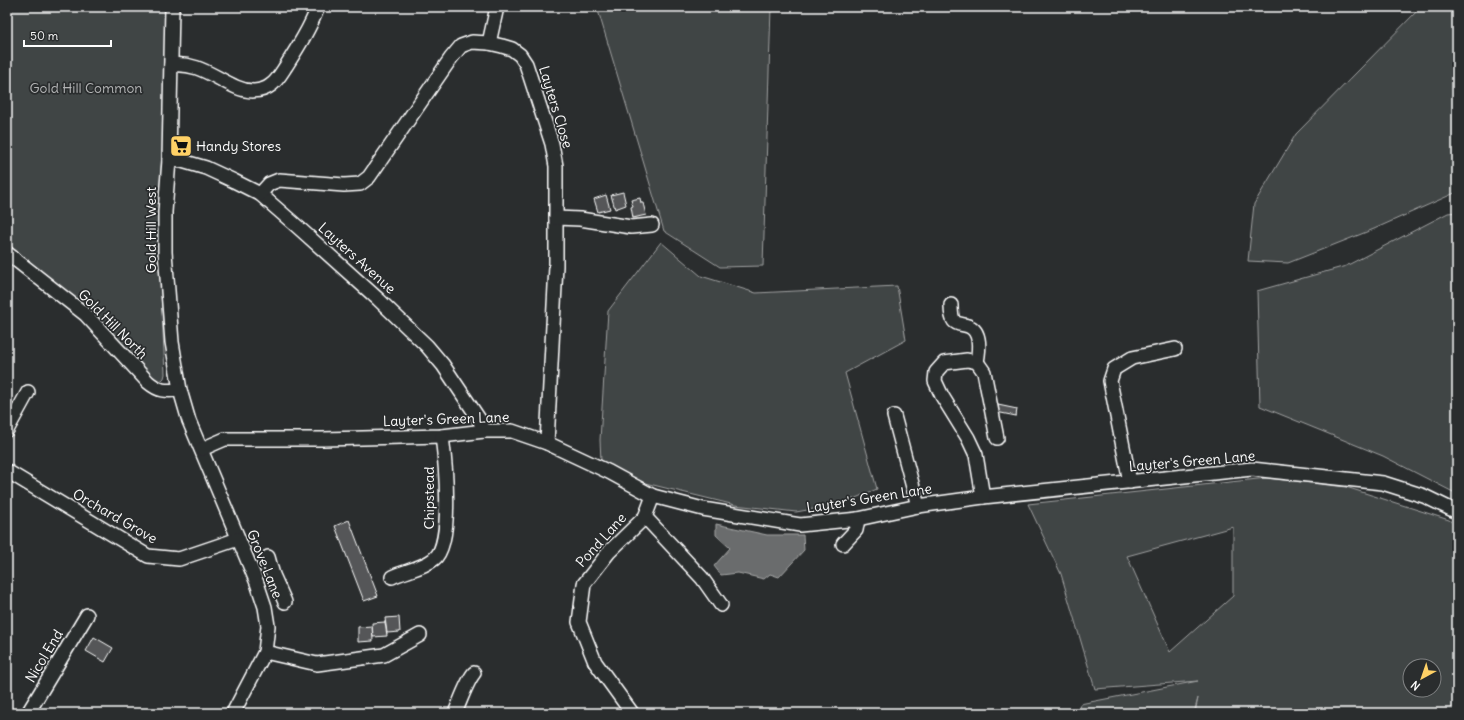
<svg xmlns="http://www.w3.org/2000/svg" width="1464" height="720" viewBox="0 0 1464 720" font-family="Delius,sans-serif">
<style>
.green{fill:#414445;stroke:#a0a2a2;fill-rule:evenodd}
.water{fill:#6a6c6d;stroke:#a6a7a7}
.building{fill:#555758;stroke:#fff}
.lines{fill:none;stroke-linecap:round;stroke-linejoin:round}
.minor-casing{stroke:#fff;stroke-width:16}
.minor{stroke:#2a2d2e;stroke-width:13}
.labels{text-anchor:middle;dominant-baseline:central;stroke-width:3.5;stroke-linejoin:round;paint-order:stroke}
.park-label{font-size:14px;fill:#b3b4b5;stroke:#2a2d2e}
.street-label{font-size:14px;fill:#fff;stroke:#2a2d2e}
.poi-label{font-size:14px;fill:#fff;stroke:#2a2d2e;text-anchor:start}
</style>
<rect width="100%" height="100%" fill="#2a2d2e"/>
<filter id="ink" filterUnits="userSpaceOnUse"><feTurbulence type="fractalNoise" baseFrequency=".025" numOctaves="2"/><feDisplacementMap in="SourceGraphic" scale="8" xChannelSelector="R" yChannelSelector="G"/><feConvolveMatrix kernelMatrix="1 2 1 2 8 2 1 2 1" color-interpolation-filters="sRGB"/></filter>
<g filter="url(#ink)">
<g class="green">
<path d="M 7,7 L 166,7 L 165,109 L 159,202 L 159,249 L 165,374 L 164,378 L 162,380 L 157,382 L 7,248 Z"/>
<path d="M 597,7 L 771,7 L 763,266 L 720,267 L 664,231 Z"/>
<path d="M 1421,7 L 1457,7 L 1457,192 L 1374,229 L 1288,263 L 1248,261 L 1254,204 L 1296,134 Z"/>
<path d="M 1457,212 L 1457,494 L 1383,456 L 1260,406 L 1257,291 L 1346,266 L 1448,213 Z"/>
<path d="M 661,242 L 701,276 L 756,293 L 897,286 L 906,340 L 845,373 L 877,489 L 841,504 L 796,512 L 735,505 L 641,482 L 601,461 L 600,440 L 608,311 Z"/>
<path d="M 1267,478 L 1346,487 L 1449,520 L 1457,526 L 1457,713 L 1195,713 L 1198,698 L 1194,713 L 1078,713 L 1080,704 L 1198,681 L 1095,689 L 1061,574 L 1028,504 ZM 1233,527 L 1233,596 L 1170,652 L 1127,556 ZM 1410,666 L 1434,666 L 1434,690 L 1410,690 Z"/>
</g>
<path class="water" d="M 716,524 L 767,535 L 803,535 L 804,550 L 779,577 L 770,574 L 764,579 L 738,573 L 721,575 L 714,566 L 730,548 L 716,535 Z"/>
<g class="building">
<path d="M 623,192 L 626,205 L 615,209 L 611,195 Z"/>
<path d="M 606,195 L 610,209 L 598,212 L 594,199 Z"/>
<path d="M 640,198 L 641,203 L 643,203 L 646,215 L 633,218 L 631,207 L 633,206 L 631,200 Z"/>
<path d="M 998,405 L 1017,409 L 1016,416 L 996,412 Z"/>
<path d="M 349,520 L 378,596 L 364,601 L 335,526 Z"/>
<path d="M 399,617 L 400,632 L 387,633 L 385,618 Z"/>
<path d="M 385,622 L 387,636 L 373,637 L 372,623 Z"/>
<path d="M 372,626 L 373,641 L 358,642 L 358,627 Z"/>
<path d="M 94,637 L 113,648 L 105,662 L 86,651 Z"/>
</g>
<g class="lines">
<g class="minor-casing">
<g id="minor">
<path d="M 172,7 L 169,160 L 165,212 L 165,252 L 172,342 L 180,390 L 189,421 L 257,583 L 265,607 L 268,626 L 265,652 L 233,713"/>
<path d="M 489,43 L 497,7"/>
<path d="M 171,65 C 198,62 213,77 236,87 C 247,92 261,93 271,85 C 277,81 282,72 286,66 C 298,47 310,28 318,7"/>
<path d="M 169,160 L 182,161 L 206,168 L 234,181 L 260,194 L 299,228 L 378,299 L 427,346 L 443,365 L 479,419 L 484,431"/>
<path d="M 260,194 L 269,184 L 279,180 L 344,185 L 360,184 L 369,177 L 451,58 L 461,46 L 472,42 L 489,43 L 502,46 L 512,49 L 520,55 L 526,64 L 552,144 L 556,166 L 556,266 L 547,443"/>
<path d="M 556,218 L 580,219 L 631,227 L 652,225"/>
<path d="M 7,253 L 86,315 L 148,382 C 160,392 166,391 180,390"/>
<path d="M 951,305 C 951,310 951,317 954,321 C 957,325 964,324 968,326 C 982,331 979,351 977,362"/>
<path d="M 894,416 L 918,506"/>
<path d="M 7,430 L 28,392"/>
<path d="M 202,449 L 225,439 L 323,439 L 442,436 L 484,431 L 512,431 L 547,443 L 609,472 L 653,496 L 703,509 L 800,525 L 858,519 L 918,506 L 983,497 L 1252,469 L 1383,483 L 1424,496 L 1457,512"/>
<path d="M 7,471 L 148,556 L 179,559 L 238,539"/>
<path d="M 1130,482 L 1110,381 L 1114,369 L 1132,358 L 1175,349"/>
<path d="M 983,497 L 976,455 L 968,438 L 942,396 L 935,381 L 936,372 L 944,363 L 967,360 L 977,362 L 984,372 L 997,438"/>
<path d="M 645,517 L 702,578 L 721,605"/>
<path d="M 843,544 L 856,530 L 858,519"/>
<path d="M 268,557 L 273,575 L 285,602"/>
<path d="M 392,577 C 405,571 423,568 434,559 C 454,544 445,459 442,436"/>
<path d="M 265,652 L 317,664 L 384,655 L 420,635"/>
<path d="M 28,713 L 87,615"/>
<path d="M 455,713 C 460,702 467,681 474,673"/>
<path d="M 632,713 L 595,662 L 579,622 L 584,584 L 609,552 L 645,517 L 653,496"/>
</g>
</g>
<use href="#minor" class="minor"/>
</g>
</g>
<defs>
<g id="supermarket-square" transform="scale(1.15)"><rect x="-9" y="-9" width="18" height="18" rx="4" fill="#ffd166" stroke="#2a2d2e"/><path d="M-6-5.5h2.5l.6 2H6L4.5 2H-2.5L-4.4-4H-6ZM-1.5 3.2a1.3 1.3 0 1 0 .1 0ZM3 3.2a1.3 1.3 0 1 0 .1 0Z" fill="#111"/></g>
</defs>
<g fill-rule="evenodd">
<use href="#supermarket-square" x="181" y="146"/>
</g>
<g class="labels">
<g class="park-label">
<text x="86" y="88">Gold Hill Common</text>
</g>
<g class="street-label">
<text transform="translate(556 107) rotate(73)">Layters Close</text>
<text transform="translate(151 230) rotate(-90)">Gold Hill West</text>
<text transform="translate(357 258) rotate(42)">Layters Avenue</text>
<text transform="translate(113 324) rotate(45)">Gold Hill North</text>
<text transform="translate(446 419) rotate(-2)">Layter's Green Lane</text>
<text transform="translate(1192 461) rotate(-5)">Layter's Green Lane</text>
<text transform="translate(429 498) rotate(-90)">Chipstead</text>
<text transform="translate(869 498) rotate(-9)">Layter's Green Lane</text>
<text transform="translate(115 516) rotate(30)">Orchard Grove</text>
<text transform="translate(601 540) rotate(-48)">Pond Lane</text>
<text transform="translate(265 564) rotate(68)">Grove Lane</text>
<text transform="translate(44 656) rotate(-59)">Nicol End</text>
</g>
<g class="poi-label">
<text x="196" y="146">Handy Stores</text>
</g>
</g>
<rect width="1464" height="720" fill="none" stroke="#2a2d2e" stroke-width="24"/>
<rect x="12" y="12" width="1440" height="696" fill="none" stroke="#fff" stroke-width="1.5" filter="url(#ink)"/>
<g transform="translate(1422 678) rotate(220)"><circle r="19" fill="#2a2d2e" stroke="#7f8182"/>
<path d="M0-3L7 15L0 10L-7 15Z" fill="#ffd166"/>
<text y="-6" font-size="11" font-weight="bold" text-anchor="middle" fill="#ffffff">N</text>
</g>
<path d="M24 40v6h87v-6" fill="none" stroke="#ffffff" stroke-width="2"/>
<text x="30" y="40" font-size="12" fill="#ffffff" stroke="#2a2d2e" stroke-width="3" paint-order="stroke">50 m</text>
</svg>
